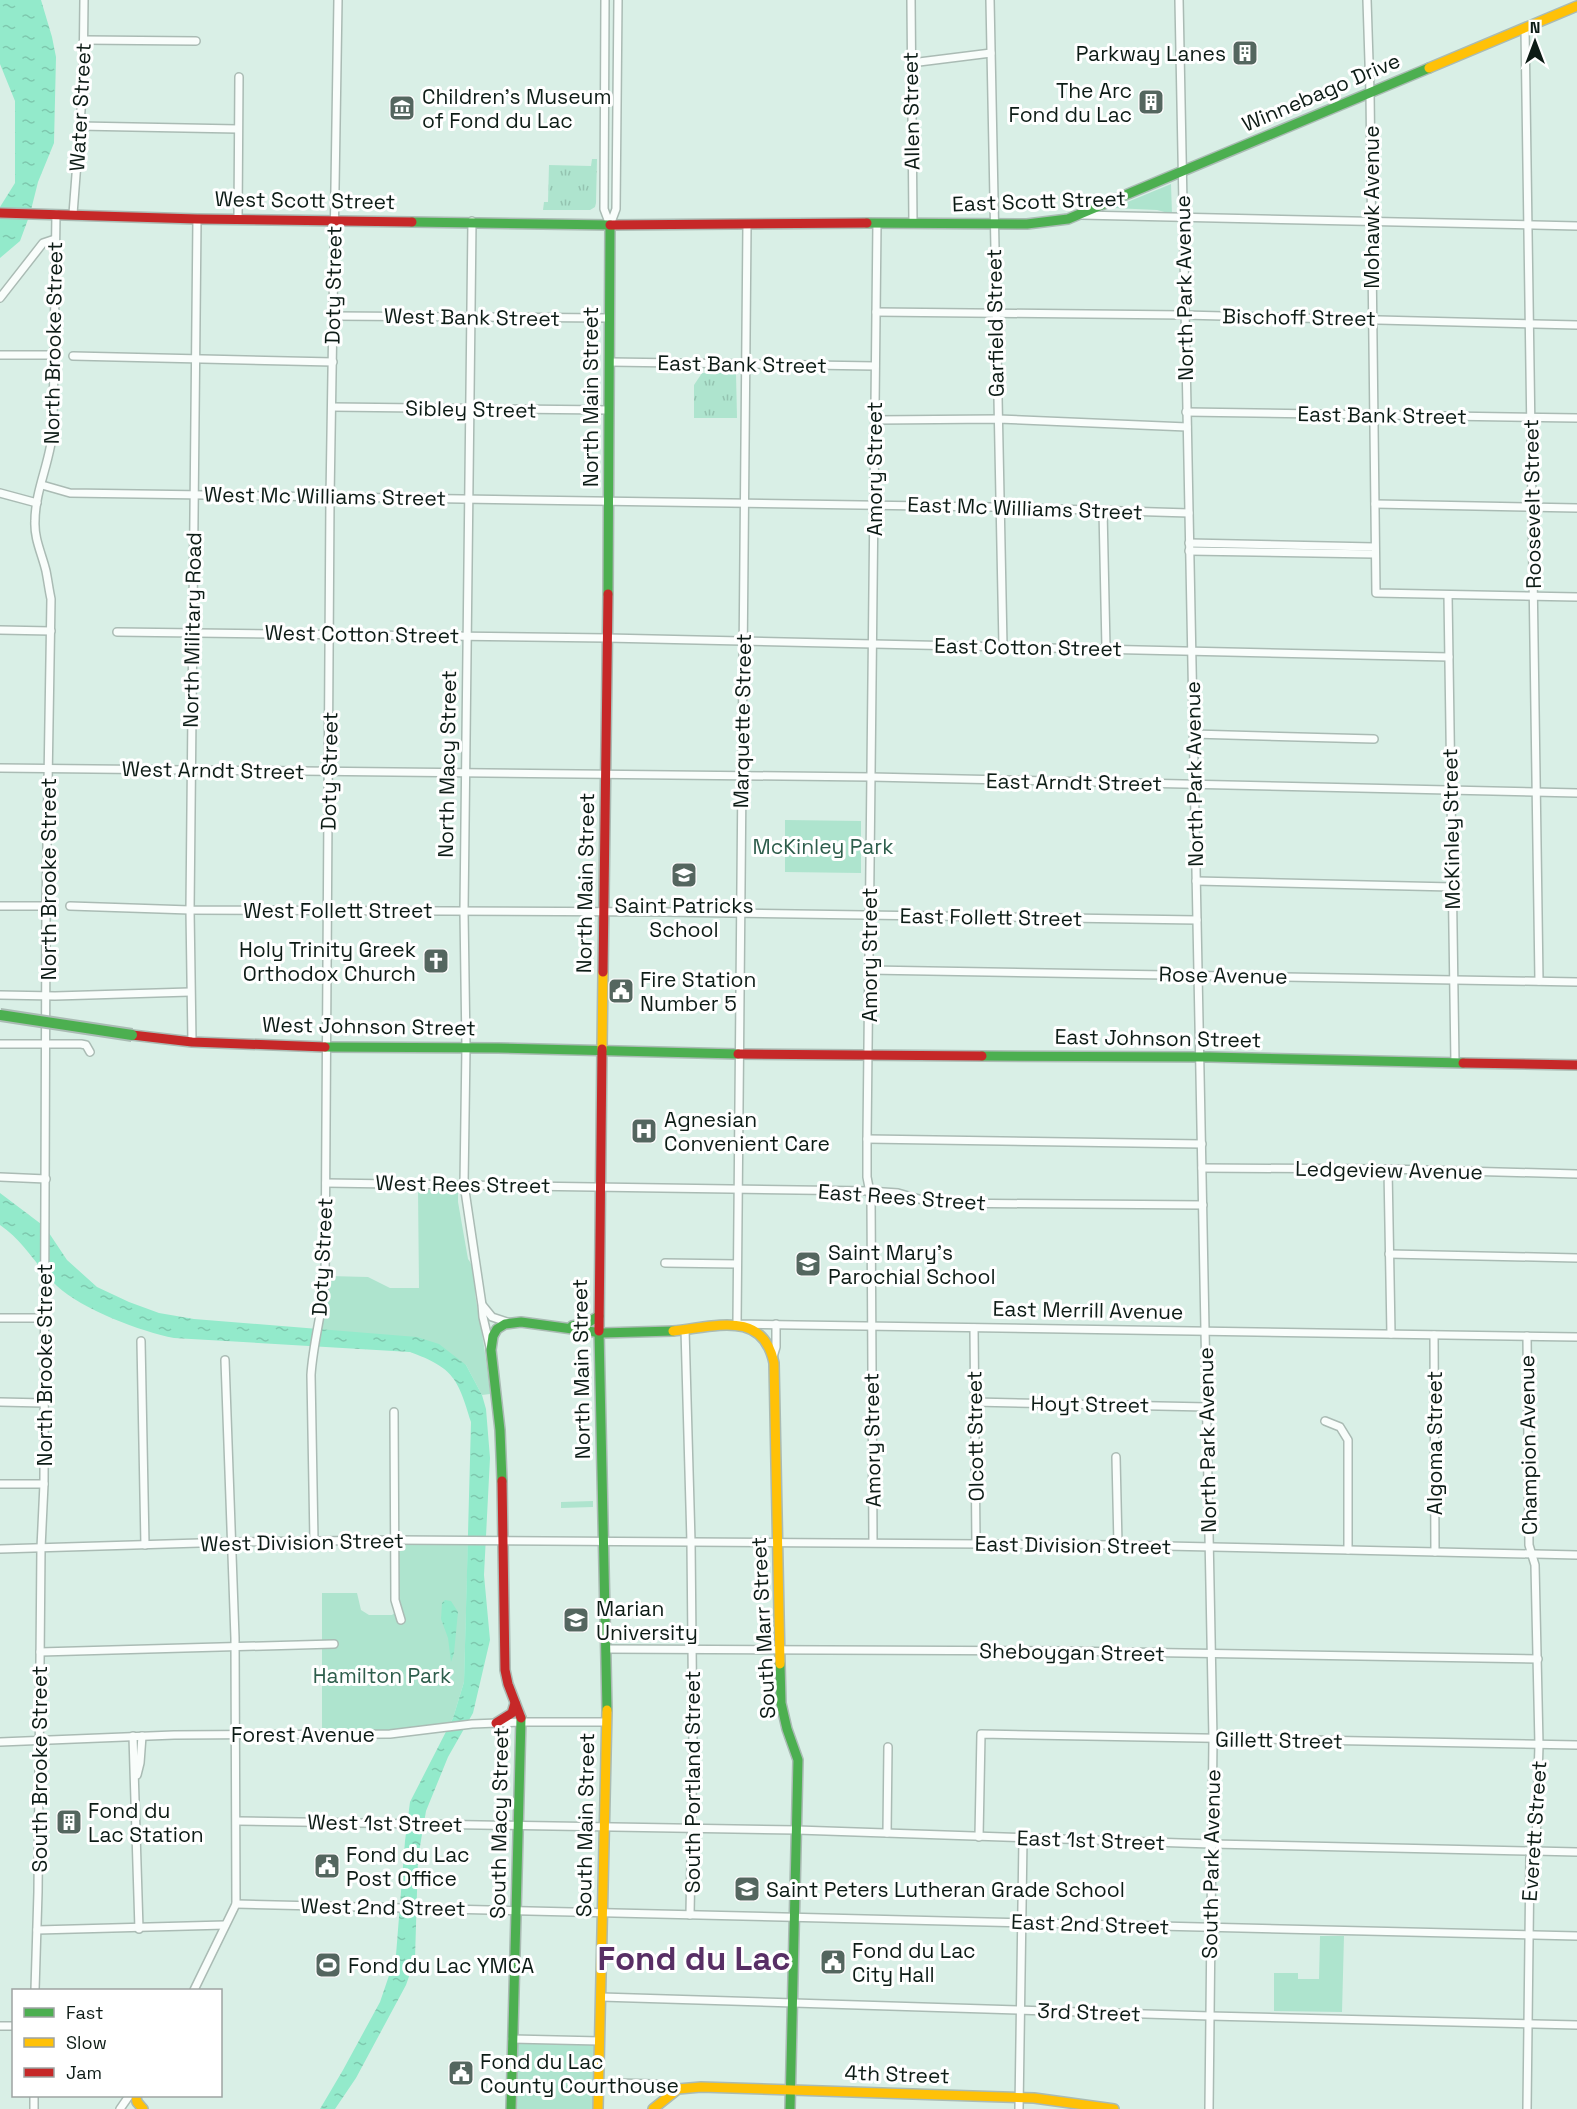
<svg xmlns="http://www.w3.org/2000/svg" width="1577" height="2109" viewBox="0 0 1577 2109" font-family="'Space Grotesk',sans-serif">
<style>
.grass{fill:url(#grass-tufts)}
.park{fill:#aee4ce}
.water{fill:url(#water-ripples)}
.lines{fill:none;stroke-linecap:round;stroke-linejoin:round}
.street-casing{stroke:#aabbb4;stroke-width:10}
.fast-casing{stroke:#aabbb4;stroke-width:12}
.slow-casing{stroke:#aabbb4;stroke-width:12}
.jam-casing{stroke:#aabbb4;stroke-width:12}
.street{stroke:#f9fdfb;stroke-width:7}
.fast{stroke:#4caf50;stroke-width:9}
.slow{stroke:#ffc107;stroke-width:9}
.jam{stroke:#c62828;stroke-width:9}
.fast-bridge-casing{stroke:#aabbb4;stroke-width:14;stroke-linecap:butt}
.fast-bridge{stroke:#4caf50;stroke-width:10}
.labels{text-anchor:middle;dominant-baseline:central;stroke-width:6;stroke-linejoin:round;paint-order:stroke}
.poi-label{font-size:21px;fill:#0d1c16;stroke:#fff;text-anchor:start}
.street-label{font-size:21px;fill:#0d1c16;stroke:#fff}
.park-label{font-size:21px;fill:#2e5e4c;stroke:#fff}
.town-label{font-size:33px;font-weight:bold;fill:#582f65;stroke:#fff}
</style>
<defs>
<pattern id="grass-tufts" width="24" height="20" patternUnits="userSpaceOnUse" patternTransform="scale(1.5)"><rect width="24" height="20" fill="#aee4ce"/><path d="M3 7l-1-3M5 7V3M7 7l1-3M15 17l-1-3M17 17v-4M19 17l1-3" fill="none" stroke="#94c3b0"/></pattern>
<pattern id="water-ripples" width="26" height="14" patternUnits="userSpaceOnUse" patternTransform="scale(1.5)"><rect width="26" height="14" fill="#93eacb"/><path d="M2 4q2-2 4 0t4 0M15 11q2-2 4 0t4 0" fill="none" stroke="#7ec8ae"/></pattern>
</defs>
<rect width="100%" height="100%" fill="#d9efe6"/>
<g class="grass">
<path d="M 592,159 L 597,159 L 596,203 L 595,207 L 590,210 L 543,210 L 544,202 L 548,202 L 549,165 L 591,166 Z"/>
<path d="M 702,373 L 736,373 L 737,418 L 694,418 L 694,385 Z"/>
</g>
<g class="park">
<path d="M 1171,184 L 1172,214 L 1157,210 L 1113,208 Z"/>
<path d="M 785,820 L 861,821 L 861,873 L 785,872 Z"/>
<path d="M 418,1189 L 448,1191 L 452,1189 L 458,1193 L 458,1202 L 468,1259 C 476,1269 474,1287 476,1300 C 482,1332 487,1362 490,1394 L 482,1395 L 466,1365 L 317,1330 L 327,1303 L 328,1276 L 368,1277 L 390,1288 L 419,1288 Z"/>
<path d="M 593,1501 L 593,1507 L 561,1508 L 561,1502 Z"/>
<path d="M 396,1540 L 468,1541 L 464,1682 L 453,1718 L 448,1727 L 322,1735 L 322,1593 L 357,1593 L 361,1610 L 369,1615 L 392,1615 L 398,1610 Z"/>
<path d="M 1320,1936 L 1344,1936 L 1342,2012 L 1274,2011 L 1274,1973 L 1298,1973 L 1298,1979 L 1319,1979 Z"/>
<path d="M 512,2039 L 600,2041 L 598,2109 L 511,2109 Z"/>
</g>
<g class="water">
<path d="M 0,0 L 41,0 L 52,37 L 56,57 L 54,143 L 38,182 L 30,214 L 20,241 L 0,258 L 0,207 L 15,183 L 15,101 L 0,64 Z"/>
<path d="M 0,1193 L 45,1227 L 67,1260 L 97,1287 L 129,1302 L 159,1313 L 194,1319 L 417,1337 L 439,1344 L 466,1365 L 482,1395 L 486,1409 L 490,1458 L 484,1575 L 490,1640 L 473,1713 L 448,1757 L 426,1811 L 418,1858 L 415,1959 L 406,1985 L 356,2078 L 335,2109 L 320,2109 L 343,2070 L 380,2002 L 396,1955 L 405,1841 L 410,1802 L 453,1718 L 464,1682 L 471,1422 C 458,1379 454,1368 410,1352 L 174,1338 C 142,1332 81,1309 57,1286 C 37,1267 24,1241 0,1225 Z"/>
<path d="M 445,1600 L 451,1601 L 458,1612 L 454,1653 L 451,1662 L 448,1638 L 441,1619 L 442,1603 Z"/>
</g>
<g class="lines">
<g class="street-casing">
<g id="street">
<path d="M 605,0 L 604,209 L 610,225"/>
<path d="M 911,0 L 913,223"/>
<path d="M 990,0 L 1003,646"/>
<path d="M 1179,0 L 1213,1739 L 1209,2109"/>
<path d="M 1367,0 L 1370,92 L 1376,593 L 1577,597"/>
<path d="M 1525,28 L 1539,981"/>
<path d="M 84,40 L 196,41"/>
<path d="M 911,63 L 991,53"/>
<path d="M 79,126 L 238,129"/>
<path d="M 73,214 L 83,84 L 84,0"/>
<path d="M 1081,215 L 1577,226"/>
<path d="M 238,219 L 239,77"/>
<path d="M 472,221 L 464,911 L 466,1047 L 464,1184 L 482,1305 L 483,1317 L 490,1347"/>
<path d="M 610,225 L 616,209 L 618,0"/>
<path d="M 747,225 L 737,1324 L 1577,1337"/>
<path d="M 0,298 L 43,243 L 55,239"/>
<path d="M 876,312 L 1184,315 L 1577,325"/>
<path d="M 333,316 L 610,318"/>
<path d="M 0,355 L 54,355"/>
<path d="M 73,356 L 333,362"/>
<path d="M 610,362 L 875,366"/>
<path d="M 332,407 L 609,410"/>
<path d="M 1186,412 L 1577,418"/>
<path d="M 875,420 L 998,419 L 1187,427"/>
<path d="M 42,485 L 70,493 L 991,507 L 1189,513"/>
<path d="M 0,493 L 37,503"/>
<path d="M 1375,504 L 1577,508"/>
<path d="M 1103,510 L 1106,648"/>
<path d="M 1189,543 L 1374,547"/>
<path d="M 1189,551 L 1374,554"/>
<path d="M 1448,595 L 1455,1063"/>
<path d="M 0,630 L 51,631"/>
<path d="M 117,632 L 607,638 L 1449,657"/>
<path d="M 1193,734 L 1374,739"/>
<path d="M 0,768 L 871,777 L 1577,793"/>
<path d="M 1196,881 L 1452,887"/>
<path d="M 0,906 L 46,906"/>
<path d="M 70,906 L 190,910 L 664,912 L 1197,920"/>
<path d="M 869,970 L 1577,982"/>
<path d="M 0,995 L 55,996 L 190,992"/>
<path d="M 192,1042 L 190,910 L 197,219"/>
<path d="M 0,1044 L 81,1044 L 86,1045 L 90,1052"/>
<path d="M 867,1139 L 1202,1144"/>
<path d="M 1202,1168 L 1388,1169 L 1577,1174"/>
<path d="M 1388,1169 L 1391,1334"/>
<path d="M 0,1177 L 46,1179"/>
<path d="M 326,1183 L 869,1191 L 898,1193 L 933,1203 L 1203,1205"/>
<path d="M 1389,1254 L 1577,1258"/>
<path d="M 665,1263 L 737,1264"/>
<path d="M 483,1306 L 492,1317 L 510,1323"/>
<path d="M 0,1318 L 43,1318"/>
<path d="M 974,1328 L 976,1544"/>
<path d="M 685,1329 L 691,1542 L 693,1746 L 690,1915"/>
<path d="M 1434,1335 L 1435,1552"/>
<path d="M 1527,1336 L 1529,1545 L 1535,1565 L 1539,1745 L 1536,1842 L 1530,1857 L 1527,2109"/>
<path d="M 141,1341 L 145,1545"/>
<path d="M 773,1357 L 776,1347 L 776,1324"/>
<path d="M 0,1402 L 44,1403"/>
<path d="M 974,1402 L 1207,1407"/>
<path d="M 394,1412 L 395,1600 L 401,1620"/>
<path d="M 1325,1421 L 1340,1427 L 1348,1440 L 1348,1550"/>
<path d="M 1116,1457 L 1118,1545"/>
<path d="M 0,1484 L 44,1484"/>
<path d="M 314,1541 L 311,1375 C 313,1343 322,1313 325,1281 L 330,498 L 338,0"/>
<path d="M 873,1542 L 871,1198 L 867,1177 L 867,1139 L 877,223"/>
<path d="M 0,1549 L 233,1542 L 396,1540 L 1118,1545 L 1577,1555"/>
<path d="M 606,1649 L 1065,1651 L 1538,1659"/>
<path d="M 40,1652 L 334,1644"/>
<path d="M 133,1736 L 139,1929"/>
<path d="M 0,1742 L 174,1735 L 390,1734 L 472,1724 L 522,1722 L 607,1722"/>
<path d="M 137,1775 L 140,1763 L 142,1736"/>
<path d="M 237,1821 L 797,1830 L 1211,1844 L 1577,1852"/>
<path d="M 887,1833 L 888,1747"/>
<path d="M 979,1837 L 981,1734 L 1577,1745"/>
<path d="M 236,1904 L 1577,1936"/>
<path d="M 37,1930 L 225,1925"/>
<path d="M 35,1990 L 38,1892 L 41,1548 L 44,1484 L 46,906 L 51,599 C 49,590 48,581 46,571 C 42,554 34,539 35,521 C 35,490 51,460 53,429 L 56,214"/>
<path d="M 194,1990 L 236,1904 L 235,1638 L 225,1360"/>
<path d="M 601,1997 L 1210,2016 L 1577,2025"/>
<path d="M 0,2026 L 14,2026"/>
<path d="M 512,2039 L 600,2041"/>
<path d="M 616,2083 L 654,2084 L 678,2089"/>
<path d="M 34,2096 L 34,2109"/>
<path d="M 120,2109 L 129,2096"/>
<path d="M 1019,2109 L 1023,1838"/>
</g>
</g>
<g class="fast-casing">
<g id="fast">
<path d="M 412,222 L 610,225 L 608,594"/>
<path d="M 867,223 L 1027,224 L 1068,219 L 1429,68"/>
<path d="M 325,1047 L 498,1048 L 738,1054"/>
<path d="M 982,1056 L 1210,1057 L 1463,1063"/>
<path d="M 572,1326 L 587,1323 L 599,1316"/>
<path d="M 599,1331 L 607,1710"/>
<path d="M 502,1481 L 500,1430 L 491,1350 L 493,1336 L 497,1329 L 505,1324 L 521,1322 L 602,1333 L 673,1331"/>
<path d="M 780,1664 L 781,1703 L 787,1729 L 798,1760 L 790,2109"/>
<path d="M 511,2109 L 521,1718"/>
</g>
</g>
<g class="slow-casing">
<g id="slow">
<path d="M 1429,68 L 1577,6"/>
<path d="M 602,1049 L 603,972"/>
<path d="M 673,1331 C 714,1327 763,1309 774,1363 L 780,1664"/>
<path d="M 136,2096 L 137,2102 L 143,2109"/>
<path d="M 598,2109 L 607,1710"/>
<path d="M 653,2109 L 678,2089 L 701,2087 L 1034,2098 L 1114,2109"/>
</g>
</g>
<g class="jam-casing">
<g id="jam">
<path d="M 0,213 L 197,219 L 412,222"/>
<path d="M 610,225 L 867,223"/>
<path d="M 603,972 L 608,594"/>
<path d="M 132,1035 L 192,1042 L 325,1047"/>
<path d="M 738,1054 L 982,1056"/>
<path d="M 1463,1063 L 1577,1065"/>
<path d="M 599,1331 L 602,1049"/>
<path d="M 502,1481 L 505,1670 L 508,1684 L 521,1718"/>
<path d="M 496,1723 L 512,1713 L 515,1703"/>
</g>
</g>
<use href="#street" class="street"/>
<use href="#fast" class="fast"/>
<use href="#slow" class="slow"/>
<use href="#jam" class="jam"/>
<g class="fast-bridge-casing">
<path id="fast-bridge" d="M 0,1015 L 132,1035"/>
</g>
<use href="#fast-bridge" class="fast-bridge"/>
</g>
<defs>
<g id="building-square" transform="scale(1.35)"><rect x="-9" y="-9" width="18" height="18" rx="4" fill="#54665f" stroke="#fff"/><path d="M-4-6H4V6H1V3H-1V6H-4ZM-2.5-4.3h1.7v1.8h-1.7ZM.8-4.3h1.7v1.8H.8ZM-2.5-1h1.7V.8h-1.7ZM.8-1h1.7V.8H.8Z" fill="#fff"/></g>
<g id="museum-square" transform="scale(1.35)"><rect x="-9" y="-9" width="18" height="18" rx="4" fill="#54665f" stroke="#fff"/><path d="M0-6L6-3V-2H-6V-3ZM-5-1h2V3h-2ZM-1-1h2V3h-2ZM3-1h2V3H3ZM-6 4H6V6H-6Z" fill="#fff"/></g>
<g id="school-square" transform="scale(1.35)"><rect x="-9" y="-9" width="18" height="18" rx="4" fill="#54665f" stroke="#fff"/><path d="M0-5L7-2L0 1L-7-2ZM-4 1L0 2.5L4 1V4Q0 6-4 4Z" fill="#fff"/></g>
<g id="church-square" transform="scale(1.35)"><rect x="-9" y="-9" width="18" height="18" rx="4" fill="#54665f" stroke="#fff"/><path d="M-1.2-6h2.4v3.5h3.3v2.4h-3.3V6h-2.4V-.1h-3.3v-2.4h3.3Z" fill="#fff"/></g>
<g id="civic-square" transform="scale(1.35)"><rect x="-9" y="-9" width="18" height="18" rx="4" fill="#54665f" stroke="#fff"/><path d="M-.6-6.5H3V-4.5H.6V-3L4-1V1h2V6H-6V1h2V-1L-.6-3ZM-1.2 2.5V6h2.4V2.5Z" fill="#fff"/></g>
<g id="hospital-square" transform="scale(1.35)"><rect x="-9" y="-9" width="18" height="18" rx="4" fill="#54665f" stroke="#fff"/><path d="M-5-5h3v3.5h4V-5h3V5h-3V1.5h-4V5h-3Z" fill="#fff"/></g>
<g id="university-square" transform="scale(1.35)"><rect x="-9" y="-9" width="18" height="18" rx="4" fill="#54665f" stroke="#fff"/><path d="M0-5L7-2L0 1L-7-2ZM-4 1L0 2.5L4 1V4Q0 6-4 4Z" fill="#fff"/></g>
<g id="stadium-square" transform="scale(1.35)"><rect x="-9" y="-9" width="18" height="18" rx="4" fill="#54665f" stroke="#fff"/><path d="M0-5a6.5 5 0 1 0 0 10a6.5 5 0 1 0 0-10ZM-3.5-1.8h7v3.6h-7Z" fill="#fff"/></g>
</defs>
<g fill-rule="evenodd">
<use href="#building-square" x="1245" y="53"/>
<use href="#building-square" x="1151" y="102"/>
<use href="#museum-square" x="402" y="108"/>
<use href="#school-square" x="684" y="875"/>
<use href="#church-square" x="436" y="961"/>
<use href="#civic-square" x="621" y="991"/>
<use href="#hospital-square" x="644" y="1131"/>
<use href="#school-square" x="808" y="1264"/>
<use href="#university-square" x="576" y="1620"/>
<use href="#building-square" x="69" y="1822"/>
<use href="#civic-square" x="327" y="1866"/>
<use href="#school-square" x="747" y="1889"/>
<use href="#civic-square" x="833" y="1962"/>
<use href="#stadium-square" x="328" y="1965"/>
<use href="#civic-square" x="461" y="2073"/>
</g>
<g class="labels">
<g class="poi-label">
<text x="1226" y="53" text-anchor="end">Parkway Lanes</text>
<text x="1132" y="90" text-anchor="end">The Arc<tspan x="1132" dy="24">Fond du Lac</tspan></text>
<text x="422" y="96">Children's Museum<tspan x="422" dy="24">of Fond du Lac</tspan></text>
<text x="684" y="905" text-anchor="middle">Saint Patricks<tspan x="684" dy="24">School</tspan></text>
<text x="416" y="949" text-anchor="end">Holy Trinity Greek<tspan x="416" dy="24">Orthodox Church</tspan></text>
<text x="640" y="979">Fire Station<tspan x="640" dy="24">Number 5</tspan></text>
<text x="664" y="1119">Agnesian<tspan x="664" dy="24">Convenient Care</tspan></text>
<text x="828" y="1252">Saint Mary's<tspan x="828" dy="24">Parochial School</tspan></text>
<text x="596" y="1608">Marian<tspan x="596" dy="24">University</tspan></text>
<text x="88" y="1810">Fond du<tspan x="88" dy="24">Lac Station</tspan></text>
<text x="346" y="1854">Fond du Lac<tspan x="346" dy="24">Post Office</tspan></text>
<text x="766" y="1889">Saint Peters Lutheran Grade School</text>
<text x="852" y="1950">Fond du Lac<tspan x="852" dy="24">City Hall</tspan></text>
<text x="348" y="1965">Fond du Lac YMCA</text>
<text x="480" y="2061">Fond du Lac<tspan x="480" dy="24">County Courthouse</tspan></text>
</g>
<g class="street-label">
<text transform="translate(1321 92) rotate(-23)">Winnebago Drive</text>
<text transform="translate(80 107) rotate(-87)">Water Street</text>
<text transform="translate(911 111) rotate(-91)">Allen Street</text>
<text transform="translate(305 200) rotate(1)">West Scott Street</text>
<text transform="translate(1039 201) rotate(-2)">East Scott Street</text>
<text transform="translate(1371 207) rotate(-90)">Mohawk Avenue</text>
<text transform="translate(333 285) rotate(-89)">Doty Street</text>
<text transform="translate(1184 288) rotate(-91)">North Park Avenue</text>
<text transform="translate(472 317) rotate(1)">West Bank Street</text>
<text transform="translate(1299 317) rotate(1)">Bischoff Street</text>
<text transform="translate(995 323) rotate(-91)">Garfield Street</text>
<text transform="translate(53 343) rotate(-89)">North Brooke Street</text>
<text transform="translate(742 364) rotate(1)">East Bank Street</text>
<text transform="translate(590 397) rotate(-90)">North Main Street</text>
<text transform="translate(471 409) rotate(1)">Sibley Street</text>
<text transform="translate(1382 415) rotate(1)">East Bank Street</text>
<text transform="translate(874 469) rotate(-90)">Amory Street</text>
<text transform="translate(325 496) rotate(1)">West Mc Williams Street</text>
<text transform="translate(1532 504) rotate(-91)">Roosevelt Street</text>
<text transform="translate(1025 508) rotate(2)">East Mc Williams Street</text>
<text transform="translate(192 630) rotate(-89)">North Military Road</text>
<text transform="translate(362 634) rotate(1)">West Cotton Street</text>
<text transform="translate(1028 647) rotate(1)">East Cotton Street</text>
<text transform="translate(742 721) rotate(-89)">Marquette Street</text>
<text transform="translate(447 764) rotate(-89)">North Macy Street</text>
<text transform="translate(213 770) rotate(1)">West Arndt Street</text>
<text transform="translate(329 771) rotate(-89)">Doty Street</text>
<text transform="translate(1194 774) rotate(-91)">North Park Avenue</text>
<text transform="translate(1074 782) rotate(1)">East Arndt Street</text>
<text transform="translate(1451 829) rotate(-91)">McKinley Street</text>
<text transform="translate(48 879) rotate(-90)">North Brooke Street</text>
<text transform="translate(585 883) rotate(-89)">North Main Street</text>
<text x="338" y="910">West Follett Street</text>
<text transform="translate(991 917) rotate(1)">East Follett Street</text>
<text transform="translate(869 955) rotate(-90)">Amory Street</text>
<text transform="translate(1223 975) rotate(1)">Rose Avenue</text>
<text transform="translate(369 1026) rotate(1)">West Johnson Street</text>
<text transform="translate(1158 1038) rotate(1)">East Johnson Street</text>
<text transform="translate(1389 1170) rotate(1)">Ledgeview Avenue</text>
<text transform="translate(463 1184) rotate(1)">West Rees Street</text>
<text transform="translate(902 1197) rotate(4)">East Rees Street</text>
<text transform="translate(322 1257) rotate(-87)">Doty Street</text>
<text transform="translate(1088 1310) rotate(1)">East Merrill Avenue</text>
<text transform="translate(44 1365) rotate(-90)">North Brooke Street</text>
<text transform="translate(581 1369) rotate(-91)">North Main Street</text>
<text transform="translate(1090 1404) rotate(1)">Hoyt Street</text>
<text transform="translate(975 1436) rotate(-91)">Olcott Street</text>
<text transform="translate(872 1440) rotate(-91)">Amory Street</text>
<text transform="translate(1207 1440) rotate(-91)">North Park Avenue</text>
<text transform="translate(1434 1443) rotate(-90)">Algoma Street</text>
<text transform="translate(1528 1445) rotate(-91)">Champion Avenue</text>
<text transform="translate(302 1542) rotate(-1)">West Division Street</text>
<text transform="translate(1073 1545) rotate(1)">East Division Street</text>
<text transform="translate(763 1628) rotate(-93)">South Marr Street</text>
<text transform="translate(1072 1652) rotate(1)">Sheboygan Street</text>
<text x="303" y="1734">Forest Avenue</text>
<text transform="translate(1279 1740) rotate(1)">Gillett Street</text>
<text transform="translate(39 1769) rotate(-90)">South Brooke Street</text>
<text transform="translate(692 1782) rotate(-90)">South Portland Street</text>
<text transform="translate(385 1823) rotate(1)">West 1st Street</text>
<text transform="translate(499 1823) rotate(-89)">South Macy Street</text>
<text transform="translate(585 1825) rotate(-89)">South Main Street</text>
<text transform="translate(1534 1831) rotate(-86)">Everett Street</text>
<text transform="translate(1091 1840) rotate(2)">East 1st Street</text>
<text transform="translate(1211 1864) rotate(-89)">South Park Avenue</text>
<text transform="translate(383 1907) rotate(1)">West 2nd Street</text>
<text transform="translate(1090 1924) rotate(2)">East 2nd Street</text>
<text transform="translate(1089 2012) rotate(2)">3rd Street</text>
<text transform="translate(897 2074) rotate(2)">4th Street</text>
</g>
<g class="park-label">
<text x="823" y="846">McKinley Park</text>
<text x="382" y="1675">Hamilton Park</text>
</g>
<g class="town-label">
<text x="694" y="1959">Fond du Lac</text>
</g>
</g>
<rect x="12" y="1989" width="210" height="108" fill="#ffffff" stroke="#9ea4a2" stroke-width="1.5"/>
<rect x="24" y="2008" width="30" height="9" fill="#4caf50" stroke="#9ea4a2" stroke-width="1.5"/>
<text x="66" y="2019" font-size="18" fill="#0d1c16">Fast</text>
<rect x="24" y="2038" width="30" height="9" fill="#ffc107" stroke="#9ea4a2" stroke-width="1.5"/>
<text x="66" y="2049" font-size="18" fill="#0d1c16">Slow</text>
<rect x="24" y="2068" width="30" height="9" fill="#c62828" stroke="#9ea4a2" stroke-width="1.5"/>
<text x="66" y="2079" font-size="18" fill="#0d1c16">Jam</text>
<g transform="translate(1535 42)" stroke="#ffffff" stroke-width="4.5" paint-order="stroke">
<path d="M0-4.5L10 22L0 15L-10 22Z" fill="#0d1c16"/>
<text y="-9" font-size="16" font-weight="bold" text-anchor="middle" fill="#0d1c16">N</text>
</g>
</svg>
